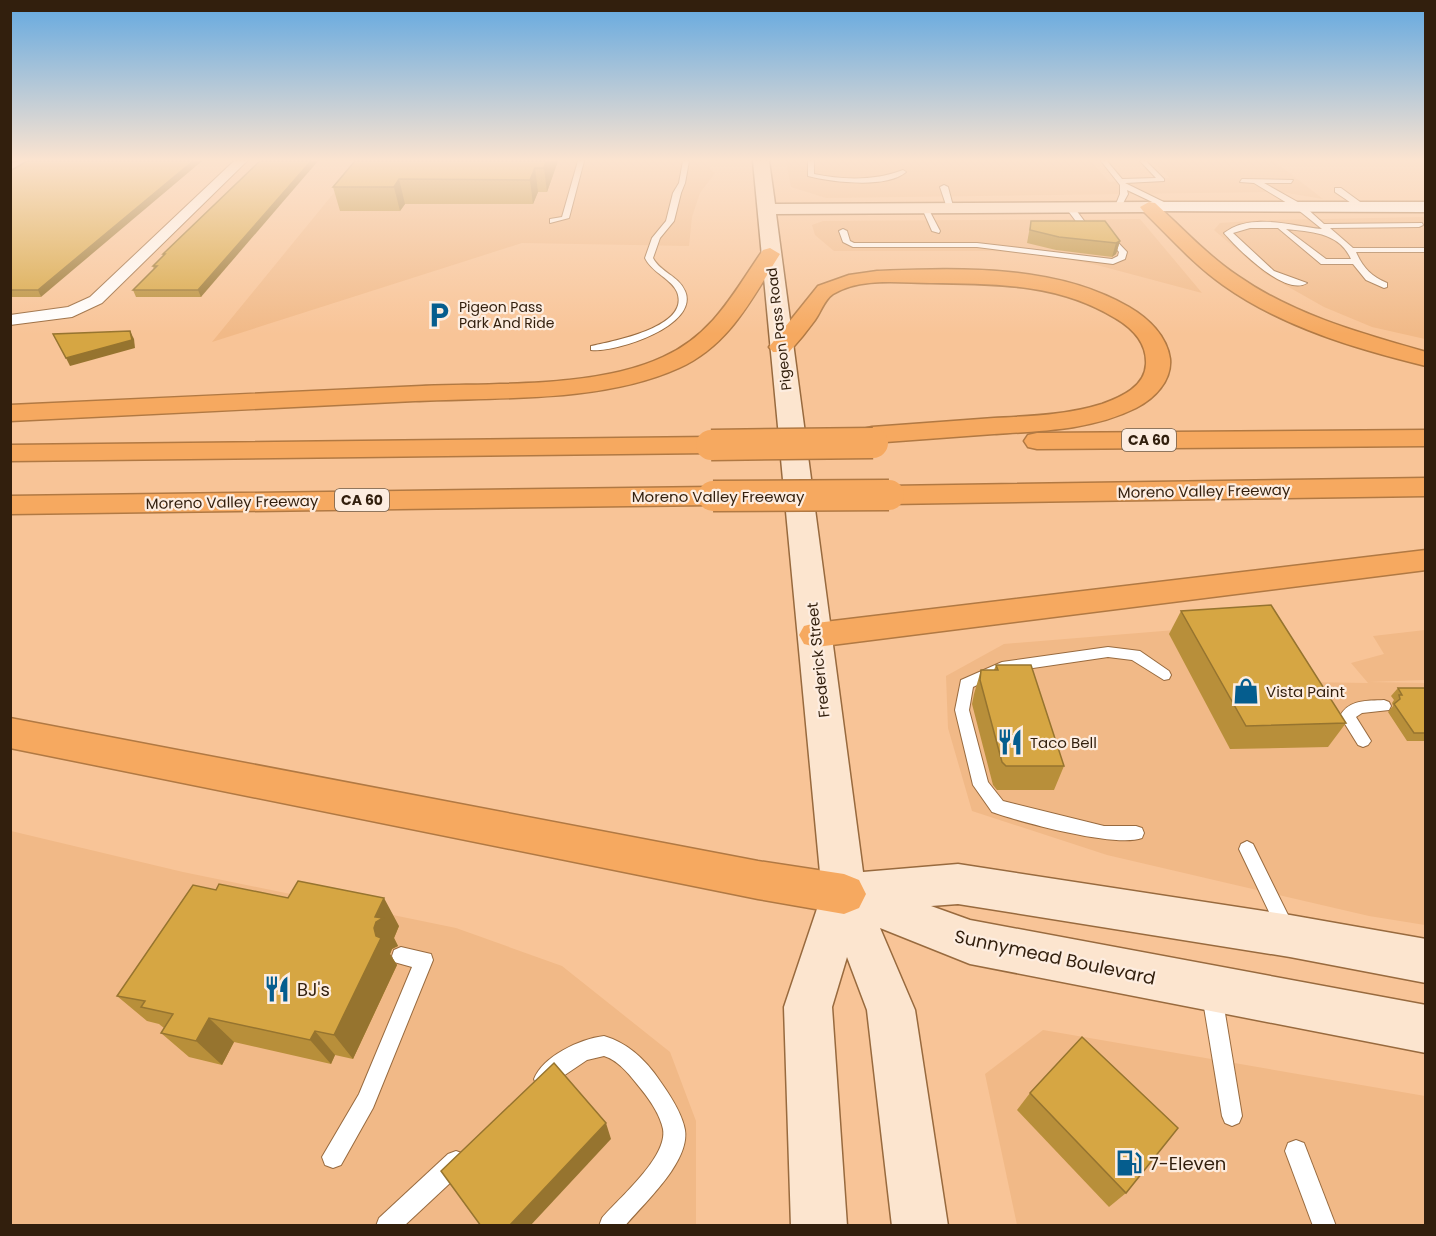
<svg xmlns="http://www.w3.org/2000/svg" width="1436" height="1236" viewBox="0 0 1436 1236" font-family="Poppins,sans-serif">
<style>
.built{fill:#f1b987}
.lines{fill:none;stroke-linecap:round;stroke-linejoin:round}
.service-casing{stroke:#986a3e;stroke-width:2}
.minor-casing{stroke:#986a3e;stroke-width:2}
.tertiary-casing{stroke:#986a3e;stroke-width:3}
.secondary-casing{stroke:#986a3e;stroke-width:3}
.motorway-casing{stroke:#b17943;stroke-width:3}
.service{fill:#fff;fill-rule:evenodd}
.minor{fill:#fff;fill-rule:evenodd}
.tertiary{fill:#fff;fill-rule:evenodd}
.secondary{fill:#fce5cf;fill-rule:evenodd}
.motorway{fill:#f6a960;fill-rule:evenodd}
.motorway-bridge-far1-casing{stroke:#b17943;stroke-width:26;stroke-linecap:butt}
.motorway-bridge-casing{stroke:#b17943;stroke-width:33;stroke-linecap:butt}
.motorway-bridge-far1{stroke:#f6a960;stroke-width:23}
.motorway-bridge{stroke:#f6a960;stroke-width:30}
.wall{fill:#b88f3a}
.shaded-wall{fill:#96742f}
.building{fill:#d6a643;stroke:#96742f;stroke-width:1.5}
.labels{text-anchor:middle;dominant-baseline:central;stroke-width:4.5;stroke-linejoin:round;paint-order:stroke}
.far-poi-label{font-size:14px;fill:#321f0d;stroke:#fdede0;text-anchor:start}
.far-street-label{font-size:14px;fill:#321f0d;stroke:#fdede0}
.shield{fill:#fdede0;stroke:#6f5d4c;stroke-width:1.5}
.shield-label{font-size:14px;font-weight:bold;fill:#321f0d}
.street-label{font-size:15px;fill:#321f0d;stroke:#fdede0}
.poi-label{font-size:15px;fill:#321f0d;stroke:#fdede0;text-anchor:start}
.near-street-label{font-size:18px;fill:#321f0d;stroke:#fdede0}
.near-poi-label{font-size:18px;fill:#321f0d;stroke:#fdede0;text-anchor:start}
</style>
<rect width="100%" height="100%" fill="#f8c497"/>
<g class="built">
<path d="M 360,161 L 710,161 L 710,169 L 715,173 L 700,193 L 692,217 L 689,246 L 522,243 L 212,342 Z"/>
<path d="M 786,161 L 1091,161 L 1109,182 L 1170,178 L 1153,161 L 1274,161 L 1323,199 L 1281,192 L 826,198 L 791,187 Z"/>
<path d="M 1425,217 L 1425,339 L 1372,327 L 1324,307 L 1264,273 L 1214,230 L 1220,223 L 1265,220 Z"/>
<path d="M 1140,219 L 1202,293 L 1097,265 L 1040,254 L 991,251 L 834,251 L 815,235 L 812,225 L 823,221 Z"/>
<path d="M 1261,623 L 1302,682 L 1368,683 L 1351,663 L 1384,654 L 1373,636 L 1425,630 L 1425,680 L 1369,682 L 1425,683 L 1425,925 L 1369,916 L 1107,855 L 972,811 L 948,728 L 946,676 L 1004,644 Z"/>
<path d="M 11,831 L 183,872 L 456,928 L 562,966 L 670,1052 L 696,1121 L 696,1225 L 11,1226 Z"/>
<path d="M 1043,1030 L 1425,1096 L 1425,1225 L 1017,1225 L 985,1074 Z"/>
</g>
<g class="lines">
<g class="service-casing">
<g id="service">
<path d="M 578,161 L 584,161 L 569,218 L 550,223 L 550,219 L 562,217 Z"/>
<path d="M 683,161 L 689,161 L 685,183 L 681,193 L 674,221 L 660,238 L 653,258 C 660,272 679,276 685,291 C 700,325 616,353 591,350 L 591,346 C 613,341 691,327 677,292 C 672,279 652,273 645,258 L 652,238 L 666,221 L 673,193 L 679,183 Z"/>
<path d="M 808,161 L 814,161 L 814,174 C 842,180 876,181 903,170 L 906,172 C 886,189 832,182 808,176 Z"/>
<path d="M 1101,161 L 1107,161 L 1122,179 L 1156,178 L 1140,161 L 1146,161 L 1164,179 L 1164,181 L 1125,183 L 1174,207 L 1167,209 L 1127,190 L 1128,194 L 1121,207 L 1114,209 L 1120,194 L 1120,185 Z"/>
<path d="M 1242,179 L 1293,180 L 1291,183 L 1264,183 L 1303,205 L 1324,224 L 1422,223 L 1423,225 L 1419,227 L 1330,228 L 1353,248 L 1426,248 L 1426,252 L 1356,252 C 1363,268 1371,276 1387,283 L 1387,287 L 1384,288 L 1366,280 L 1353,264 L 1321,264 L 1278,228 L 1250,228 L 1233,233 L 1274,271 L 1307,283 C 1285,297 1238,249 1224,233 C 1250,212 1292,226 1322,229 L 1297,209 L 1254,183 L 1240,182 ZM 1286,229 C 1311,232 1339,232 1351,259 L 1326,259 Z"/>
<path d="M 944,185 L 948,187 L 954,210 L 947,208 L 940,187 Z"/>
<path d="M 1335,188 L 1341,188 L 1367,207 L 1360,209 L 1335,192 Z"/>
<path d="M 921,206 L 928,208 L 940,231 L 939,233 L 932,231 Z"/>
<path d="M 1067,206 L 1073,206 L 1091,230 L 1090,232 L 1084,232 L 1066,208 Z"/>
<path d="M 843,229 L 847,231 L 850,241 L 854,243 L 977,243 L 1112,259 L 1118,256 L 1119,252 L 1104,234 L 1108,232 L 1127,252 L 1125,259 L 1113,264 L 977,247 L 853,247 L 843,242 L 839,231 Z"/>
<path d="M 1108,647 L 1140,651 L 1169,671 L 1171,675 L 1169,679 L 1164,680 L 1132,660 L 1108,657 L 1005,672 L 973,687 L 969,710 L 988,782 L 1003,801 L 1104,826 L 1136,826 L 1142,828 L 1144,833 L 1142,838 C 1115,848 1021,822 992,812 L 973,785 L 955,710 L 961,680 L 1002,662 Z"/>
<path d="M 1384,700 L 1389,702 L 1391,706 L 1389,710 L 1362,713 L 1356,717 L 1371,741 L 1368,745 L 1363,747 L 1358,745 L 1340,716 C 1349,699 1367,701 1384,700 Z"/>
<path d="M 1247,841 L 1253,844 L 1292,923 L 1295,929 L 1292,935 L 1286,938 L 1280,935 L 1239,849 L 1241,844 Z"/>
<path d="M 401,947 L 431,954 L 433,960 L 373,1108 L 341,1165 L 333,1168 L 325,1165 L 322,1157 L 359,1094 L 412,967 L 394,962 L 392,956 L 394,950 Z"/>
<path d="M 1212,985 L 1219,988 L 1222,995 L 1242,1116 L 1239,1123 L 1232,1126 L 1225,1123 L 1222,1116 L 1202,995 L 1205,988 Z"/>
<path d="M 604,1036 C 628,1043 646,1060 660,1081 C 670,1095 682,1113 685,1130 C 690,1162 644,1203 625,1226 L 599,1226 L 602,1218 C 619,1198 668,1157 663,1129 C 660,1115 650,1100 641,1089 C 631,1077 620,1061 604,1056 L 587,1060 L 544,1089 L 537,1086 L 534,1079 C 543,1056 580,1039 604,1036 Z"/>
<path d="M 1296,1140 L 1304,1143 L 1336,1226 L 1313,1226 L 1285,1151 L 1288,1143 Z"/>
<path d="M 456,1151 L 464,1154 L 467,1162 L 464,1170 L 404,1226 L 376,1226 L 379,1218 L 448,1154 Z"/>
</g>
</g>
<g class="minor-casing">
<path id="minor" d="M 234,161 L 247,161 L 102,303 L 72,317 L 10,325 L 10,315 L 68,307 L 90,297 Z"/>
</g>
<g class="tertiary-casing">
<path id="tertiary" d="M 1149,202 L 1426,202 L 1426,212 L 1143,211 L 1140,207 Z"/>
</g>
<g class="secondary-casing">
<path id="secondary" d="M 753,161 L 769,161 L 775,204 L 1149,202 L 1158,207 L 1149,212 L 776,214 L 863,872 L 958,864 L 1290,915 L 1426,939 L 1426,983 L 1290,957 L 958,904 L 931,906 L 970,920 L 1426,1005 L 1426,1053 L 970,964 L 880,928 L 915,1010 L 948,1226 L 892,1226 L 867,1010 L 847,957 L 832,1007 L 847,1226 L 791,1226 L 784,1007 L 822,894 Z"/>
</g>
<g class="motorway-casing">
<g id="motorway">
<path d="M 1149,202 L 1155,203 C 1182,228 1208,256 1238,276 C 1294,315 1360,333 1426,352 L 1426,366 C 1356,349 1282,327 1223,285 C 1193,264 1169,236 1143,211 L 1140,207 Z"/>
<path d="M 770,248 L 780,254 C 752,298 730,345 679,368 C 602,403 499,397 415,401 C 280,408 145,414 10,421 L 10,405 C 148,399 285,392 422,386 C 495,383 597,388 663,357 C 713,335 734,292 763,250 Z"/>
<path d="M 877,271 C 960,268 1055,264 1129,307 C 1148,318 1167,336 1170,359 C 1172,381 1154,399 1136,408 C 1092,430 1042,431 994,434 C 953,437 913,440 872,443 L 863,441 L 859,435 L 863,429 L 872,427 C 913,424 954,421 994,418 C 1031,416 1067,415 1102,404 C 1121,397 1145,387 1146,364 C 1147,342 1132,328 1115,318 C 1058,283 995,284 931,283 C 900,283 861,277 833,294 C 824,300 821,312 815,320 C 807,331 798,342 789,352 L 773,352 L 769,347 L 818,286 L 849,275 Z"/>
<path d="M 1426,430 L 1426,446 L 1037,449 L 1028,447 L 1024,441 L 1028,435 L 1037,433 Z"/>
<path d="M 711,437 L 720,439 L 724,445 L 720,451 L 711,453 L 10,461 L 10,445 Z"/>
<path d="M 1426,478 L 1426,496 L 889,504 L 879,501 L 875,495 L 879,489 L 889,486 Z"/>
<path d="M 713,487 L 723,490 L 727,496 L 723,502 L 713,505 L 10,514 L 10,496 Z"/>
<path d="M 1426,550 L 1426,570 L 816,647 L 804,644 L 799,635 L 804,626 L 816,623 Z"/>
<path d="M 10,718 L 758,861 L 844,874 L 859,880 L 866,894 L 859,908 L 844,914 L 758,899 L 10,748 Z"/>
</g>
</g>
<use href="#service" class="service"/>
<use href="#minor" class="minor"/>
<use href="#tertiary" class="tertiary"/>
<use href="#secondary" class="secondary"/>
<use href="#motorway" class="motorway"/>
<g class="motorway-bridge-far1-casing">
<path id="motorway-bridge-far1" d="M 839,443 L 873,443"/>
</g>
<g class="motorway-bridge-casing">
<g id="motorway-bridge">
<path d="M 711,445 L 873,443"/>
<path d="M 713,496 L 889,495"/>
</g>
</g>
<use href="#motorway-bridge-far1" class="motorway-bridge-far1"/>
<use href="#motorway-bridge" class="motorway-bridge"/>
</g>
<g class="wall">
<path d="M 260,161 L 201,297 L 136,297 L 133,290 L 154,270 L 153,266 L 163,256 L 163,254 Z"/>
<path d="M 558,161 L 547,192 L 538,192 L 533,204 L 405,204 L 400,211 L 340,211 L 333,187 Z"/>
<path d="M 10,171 L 41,297 L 10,297 Z"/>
<path d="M 1031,221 L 1120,241 L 1116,254 L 1112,257 L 1056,250 L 1027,243 Z"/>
<path d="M 1181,611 L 1346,723 L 1328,747 L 1230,749 L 1169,634 Z"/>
<path d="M 996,665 L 1064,766 L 1054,790 L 997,790 L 993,785 L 972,704 L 974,694 L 981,670 L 994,670 Z"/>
<path d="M 1398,688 L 1425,688 L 1425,741 L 1407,741 L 1388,712 L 1393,706 L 1392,703 L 1394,700 L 1391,696 Z"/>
<path d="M 216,890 L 399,926 L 394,938 L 398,946 L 392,949 L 390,954 L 397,965 L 353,1059 L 335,1055 L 331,1064 L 234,1042 L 222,1065 L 189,1057 L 161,1033 L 164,1028 L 159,1024 L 147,1021 L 117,996 Z"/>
<path d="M 1030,1093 L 1126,1193 L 1109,1207 L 1017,1110 Z"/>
</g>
<g class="shaded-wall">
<path d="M 10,161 L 18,161 L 10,164 Z"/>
<path d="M 193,161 L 202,161 L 41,297 L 38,290 Z"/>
<path d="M 311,161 L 318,161 L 201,297 L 198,290 Z"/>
<path d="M 546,161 L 558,161 L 547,192 L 544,168 Z"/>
<path d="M 535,168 L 538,192 L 533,204 L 530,180 Z"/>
<path d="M 399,179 L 405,204 L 400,211 L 394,187 Z"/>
<path d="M 1120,241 L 1116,254 L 1112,257 L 1116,243 Z"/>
<path d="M 130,331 L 134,339 L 135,348 L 70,366 L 66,358 Z"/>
<path d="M 384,898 L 399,926 L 394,938 L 398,946 L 392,949 L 390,954 L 397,965 L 353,1059 L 334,1035 L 376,936 L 374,928 L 375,917 Z"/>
<path d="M 209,1018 L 234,1042 L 222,1065 L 196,1041 Z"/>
<path d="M 315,1031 L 335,1055 L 331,1064 L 310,1040 Z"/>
<path d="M 606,1123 L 611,1139 L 530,1226 L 509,1226 Z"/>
</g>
<g class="building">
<path d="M 27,161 L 193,161 L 38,290 L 10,290 L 10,171 Z"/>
<path d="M 260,161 L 311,161 L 198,290 L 133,290 L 157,266 L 153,266 L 165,254 L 163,254 Z"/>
<path d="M 355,161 L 546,161 L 544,168 L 535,168 L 530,180 L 399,179 L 394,187 L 333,187 Z"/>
<path d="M 1031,221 L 1105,221 L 1120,241 L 1116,243 L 1059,237 L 1030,230 Z"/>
<path d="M 130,331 L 132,340 L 66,358 L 53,334 Z"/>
<path d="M 1271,605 L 1346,723 L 1246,726 L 1181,611 Z"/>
<path d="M 996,665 L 1031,665 L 1064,766 L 1006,766 L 1002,762 L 980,680 L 981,670 L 998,670 Z"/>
<path d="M 1398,688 L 1425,688 L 1425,733 L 1414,733 L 1394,704 L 1400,699 L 1399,695 L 1402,695 Z"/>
<path d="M 298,881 L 384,898 L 375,917 L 383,918 L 376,922 L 374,928 L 376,936 L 381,938 L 334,1035 L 315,1031 L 310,1040 L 209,1018 L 196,1041 L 161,1033 L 173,1014 L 141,1007 L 145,1001 L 117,996 L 193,885 L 216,890 L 219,884 L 288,898 Z"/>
<path d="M 1082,1037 L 1178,1128 L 1126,1193 L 1030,1093 Z"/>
<path d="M 554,1063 L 606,1123 L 509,1226 L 481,1226 L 441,1171 Z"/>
</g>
<linearGradient id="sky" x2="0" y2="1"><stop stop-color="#62a8e0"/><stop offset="0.48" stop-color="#fce4d0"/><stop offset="1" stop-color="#fce4d0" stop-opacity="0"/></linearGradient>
<rect width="1436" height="334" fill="url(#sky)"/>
<defs>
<g id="parking-bare" transform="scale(2.07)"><path d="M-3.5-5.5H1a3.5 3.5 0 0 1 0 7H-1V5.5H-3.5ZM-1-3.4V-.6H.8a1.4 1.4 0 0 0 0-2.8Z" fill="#055d8e" stroke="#fdede0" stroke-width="2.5" paint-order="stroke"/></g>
<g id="shop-bare" transform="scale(2.07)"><path d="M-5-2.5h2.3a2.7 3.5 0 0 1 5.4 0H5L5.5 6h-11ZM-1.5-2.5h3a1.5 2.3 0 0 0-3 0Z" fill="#055d8e" stroke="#fdede0" stroke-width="2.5" paint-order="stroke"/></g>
<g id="restaurant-bare" transform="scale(2.07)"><path d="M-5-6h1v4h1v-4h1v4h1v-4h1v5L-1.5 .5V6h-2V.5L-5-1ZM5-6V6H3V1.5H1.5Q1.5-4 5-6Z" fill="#055d8e" stroke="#fdede0" stroke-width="2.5" paint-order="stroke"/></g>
<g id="fuel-bare" transform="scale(2.07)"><path d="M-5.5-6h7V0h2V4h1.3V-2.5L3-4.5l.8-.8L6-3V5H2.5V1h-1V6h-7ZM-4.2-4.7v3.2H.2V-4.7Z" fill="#055d8e" stroke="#fdede0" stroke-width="2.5" paint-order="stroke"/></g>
</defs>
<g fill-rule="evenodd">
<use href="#parking-bare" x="439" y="315"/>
<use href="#shop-bare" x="1246" y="691"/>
<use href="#restaurant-bare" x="1010" y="742"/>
<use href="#restaurant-bare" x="277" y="989"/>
<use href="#fuel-bare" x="1129" y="1163"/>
</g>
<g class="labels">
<g class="far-poi-label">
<text x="459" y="307">Pigeon Pass<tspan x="459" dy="16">Park And Ride</tspan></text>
</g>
<g class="far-street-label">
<text transform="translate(779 329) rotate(-97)">Pigeon Pass Road</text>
</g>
<g class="shield">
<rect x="1122" y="429" width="54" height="22" rx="4.5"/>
<rect x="335" y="489" width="54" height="22" rx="4.5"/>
</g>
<g class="shield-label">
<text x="1149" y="440">CA 60</text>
<text x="362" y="500">CA 60</text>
</g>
<g class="street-label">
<text transform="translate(1204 491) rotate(-1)">Moreno Valley Freeway</text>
<text x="718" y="496">Moreno Valley Freeway</text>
<text transform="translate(232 502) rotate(-1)">Moreno Valley Freeway</text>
<text transform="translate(818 660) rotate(-96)">Frederick Street</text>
</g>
<g class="poi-label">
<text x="1266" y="691">Vista Paint</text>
<text x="1030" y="742">Taco Bell</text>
</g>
<g class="near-street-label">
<text transform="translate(1055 957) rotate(12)">Sunnymead Boulevard</text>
</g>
<g class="near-poi-label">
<text x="297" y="989">BJ's</text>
<text x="1149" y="1163">7-Eleven</text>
</g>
</g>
<rect width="1436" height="1236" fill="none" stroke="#321f0d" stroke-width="24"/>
</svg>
